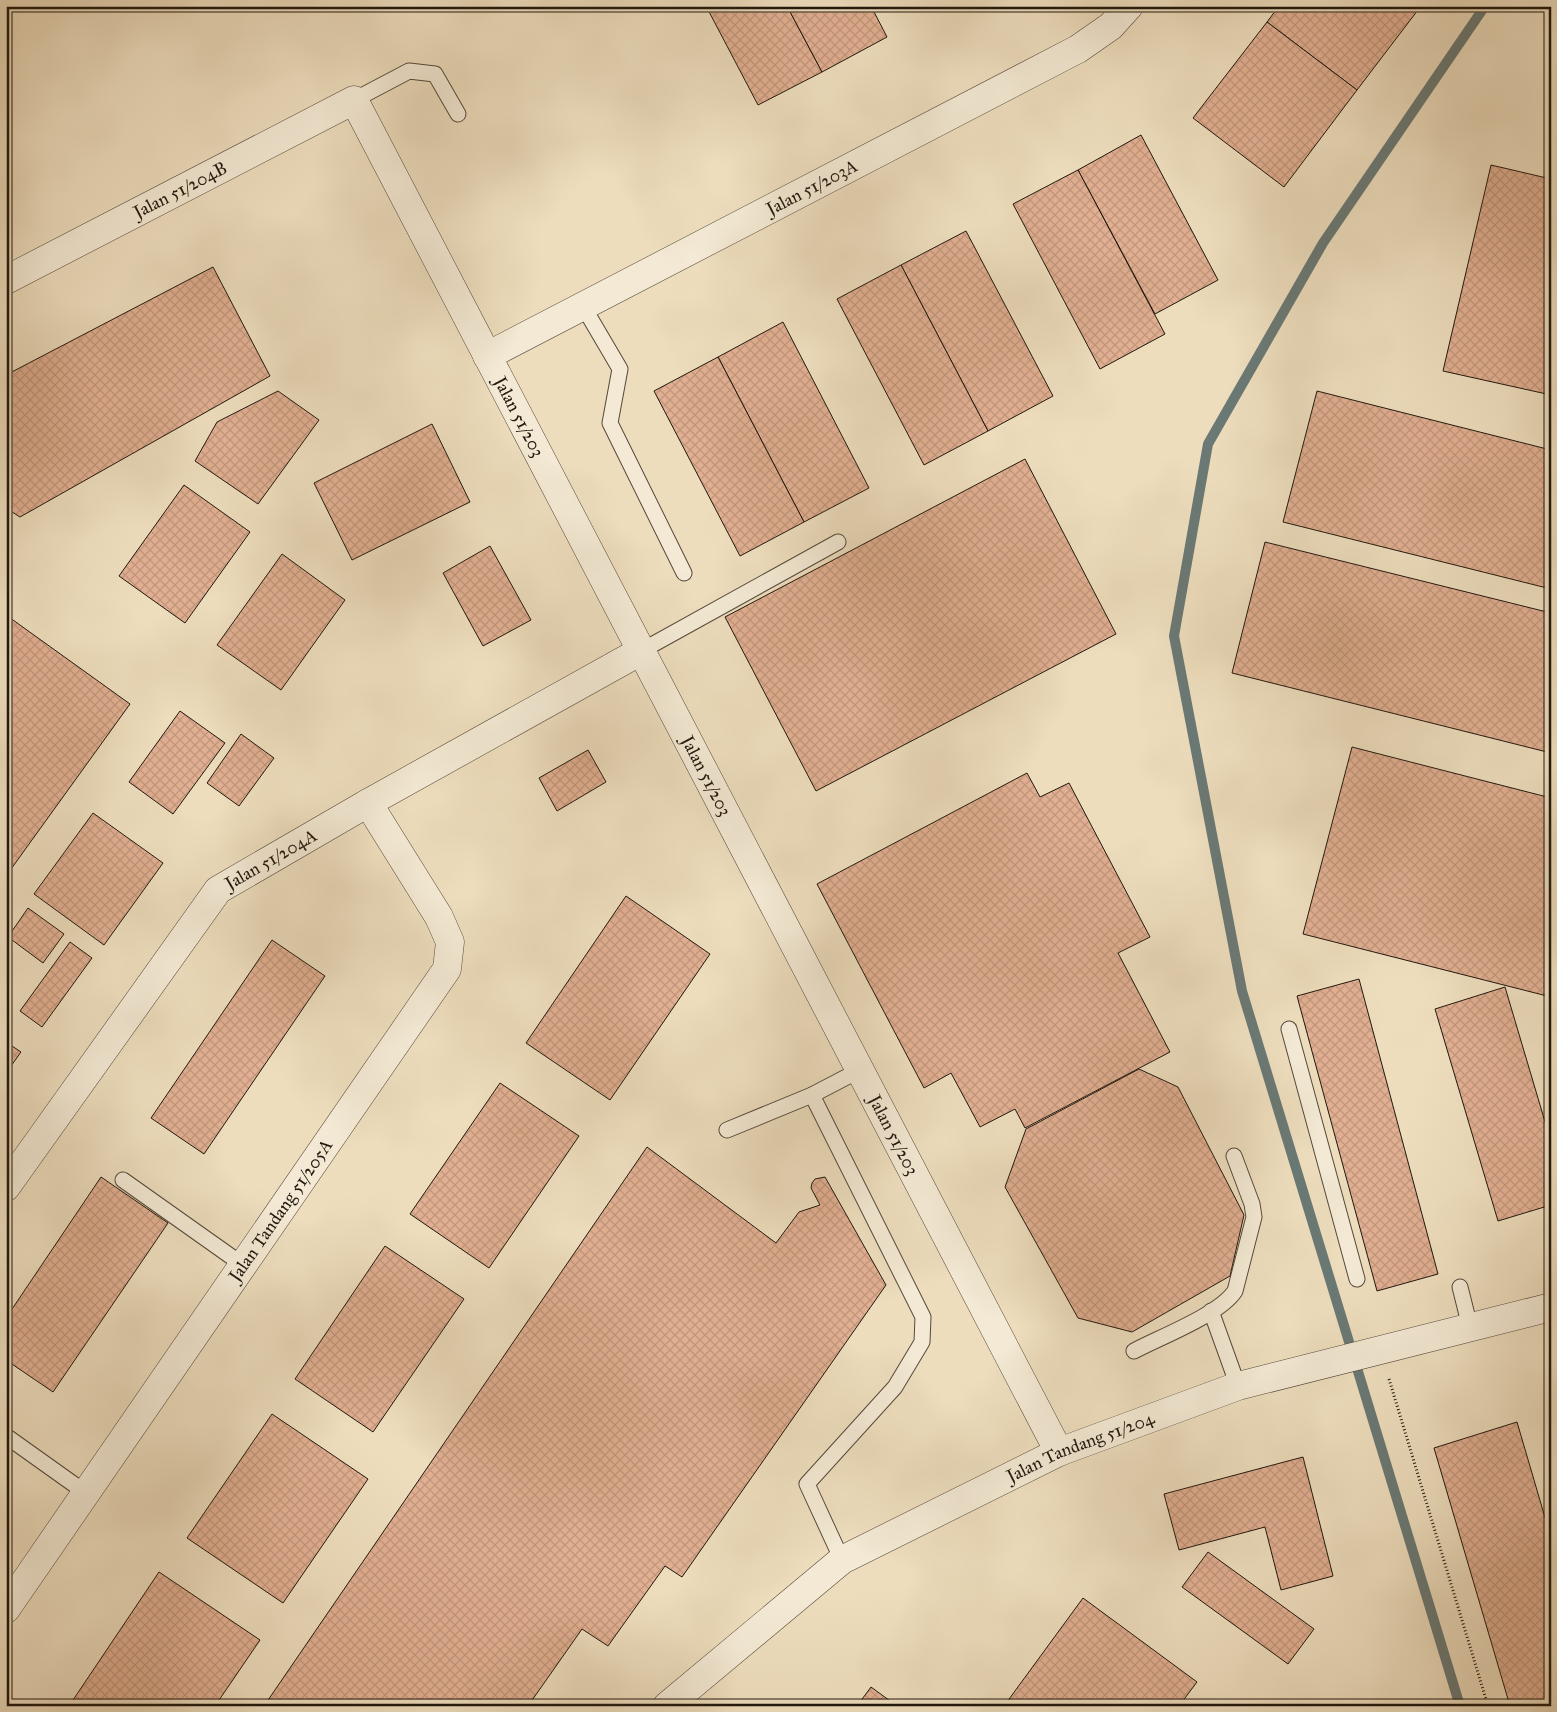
<svg xmlns="http://www.w3.org/2000/svg" width="1557" height="1712" viewBox="0 0 1557 1712" font-family="'IM FELL Great Primer',serif">
<style>
.lines{fill:none;stroke-linecap:round;stroke-linejoin:round}
.stream{stroke:#6a7975;stroke-width:10}
.building{fill:url(#building-cross-hatch);stroke:#21180e}
.service-casing{stroke:#54493a;stroke-width:17}
.minor-casing{stroke:#54493a;stroke-width:29}
.path{stroke:#21180e;stroke-width:3;stroke-dasharray:1 2.5;stroke-linecap:butt}
.service{stroke:#f3e9d4;stroke-width:15}
.minor{stroke:#f3e9d4;stroke-width:28}
.labels{text-anchor:middle;dominant-baseline:central;stroke-width:4;stroke-linejoin:round;paint-order:stroke}
.street-label{font-size:18px;fill:#21180e;stroke:#f3e9d4}
</style>
<defs>
<pattern id="building-cross-hatch" width="8" height="8" patternUnits="userSpaceOnUse" patternTransform="scale(1.25)"><rect width="8" height="8" fill="#e1af91"/><path d="M0 0l8 8M0 8l8-8" fill="none" stroke="#c1967c"/></pattern>
</defs>
<rect width="100%" height="100%" fill="#edddbd"/>
<filter id="stains"><feTurbulence type="fractalNoise" baseFrequency=".004" numOctaves="4"/><feColorMatrix values="0 0 0 0 .2 0 0 0 0 .09 0 0 0 0 .02 0 0 0 .5 -.17"/></filter>
<radialGradient id="worn" r=".72"><stop offset=".6" stop-color="#630" stop-opacity="0"/><stop offset="1" stop-color="#630" stop-opacity=".3"/></radialGradient>
<g class="lines">
<path class="stream" d="M 1460,1706 L 1242,991 L 1174,636 L 1208,444 L 1323,243 L 1485,6"/>
</g>
<g class="building">
<path d="M 706,6 L 787,6 L 822,72 L 758,105 Z"/>
<path d="M 787,6 L 871,6 L 887,37 L 822,72 Z"/>
<path d="M 1279,6 L 1421,6 L 1357,90 L 1267,22 Z"/>
<path d="M 1267,22 L 1357,90 L 1284,187 L 1193,118 Z"/>
<path d="M 1141,135 L 1218,280 L 1155,314 L 1078,170 Z"/>
<path d="M 1491,165 L 1551,179 L 1551,395 L 1443,371 Z"/>
<path d="M 1078,170 L 1165,334 L 1100,369 L 1013,204 Z"/>
<path d="M 966,231 L 1053,396 L 988,431 L 901,265 Z"/>
<path d="M 901,265 L 988,431 L 924,465 L 837,299 Z"/>
<path d="M 213,267 L 270,376 L 20,517 L 6,508 L 6,375 Z"/>
<path d="M 783,322 L 869,488 L 804,522 L 718,357 Z"/>
<path d="M 718,357 L 804,522 L 740,556 L 654,391 Z"/>
<path d="M 278,391 L 319,420 L 258,504 L 195,461 L 217,422 Z"/>
<path d="M 1317,391 L 1551,450 L 1551,589 L 1283,522 Z"/>
<path d="M 432,424 L 470,502 L 352,560 L 314,483 Z"/>
<path d="M 1025,459 L 1116,634 L 816,791 L 725,617 Z"/>
<path d="M 184,485 L 250,532 L 185,623 L 119,576 Z"/>
<path d="M 1265,542 L 1551,613 L 1551,753 L 1232,673 Z"/>
<path d="M 490,546 L 531,620 L 483,646 L 443,573 Z"/>
<path d="M 282,554 L 345,600 L 281,690 L 217,645 Z"/>
<path d="M 6,615 L 130,704 L 6,876 Z"/>
<path d="M 180,711 L 225,743 L 173,814 L 129,782 Z"/>
<path d="M 241,734 L 274,758 L 239,806 L 207,783 Z"/>
<path d="M 1352,747 L 1551,798 L 1551,997 L 1303,934 Z"/>
<path d="M 588,750 L 606,782 L 557,811 L 539,778 Z"/>
<path d="M 1027,773 L 1040,797 L 1069,783 L 1150,937 L 1118,953 L 1170,1052 L 1025,1128 L 1015,1109 L 980,1127 L 951,1073 L 924,1088 L 817,884 Z"/>
<path d="M 93,813 L 163,863 L 104,945 L 34,894 Z"/>
<path d="M 626,896 L 710,954 L 610,1100 L 526,1043 Z"/>
<path d="M 28,908 L 64,934 L 43,963 L 8,937 Z"/>
<path d="M 272,940 L 325,976 L 204,1154 L 151,1118 Z"/>
<path d="M 70,942 L 92,958 L 42,1027 L 20,1011 Z"/>
<path d="M 1359,979 L 1438,1274 L 1377,1291 L 1297,996 Z"/>
<path d="M 1505,987 L 1551,1142 L 1551,1205 L 1498,1221 L 1435,1009 Z"/>
<path d="M 6,1042 L 21,1052 L 6,1073 Z"/>
<path d="M 1139,1069 L 1178,1087 L 1244,1215 L 1230,1276 L 1132,1332 L 1078,1318 L 1005,1187 L 1026,1129 Z"/>
<path d="M 500,1083 L 579,1136 L 489,1268 L 410,1214 Z"/>
<path d="M 647,1147 L 776,1243 L 799,1212 L 820,1205 L 811,1188 L 812,1183 L 815,1179 L 825,1177 L 886,1285 L 682,1577 L 665,1566 L 608,1646 L 582,1629 L 528,1706 L 264,1706 Z"/>
<path d="M 101,1177 L 168,1223 L 53,1392 L 6,1360 L 6,1318 Z"/>
<path d="M 385,1246 L 464,1299 L 373,1432 L 295,1379 Z"/>
<path d="M 272,1414 L 368,1479 L 283,1603 L 187,1538 Z"/>
<path d="M 1517,1422 L 1551,1538 L 1551,1706 L 1510,1706 L 1434,1448 Z"/>
<path d="M 1303,1457 L 1333,1576 L 1281,1590 L 1265,1527 L 1179,1550 L 1164,1494 Z"/>
<path d="M 1208,1552 L 1314,1629 L 1288,1664 L 1182,1587 Z"/>
<path d="M 159,1572 L 260,1640 L 215,1706 L 69,1706 Z"/>
<path d="M 1083,1598 L 1197,1682 L 1179,1706 L 1004,1706 Z"/>
<path d="M 871,1687 L 897,1706 L 857,1706 Z"/>
</g>
<g class="lines">
<g class="service-casing">
<g id="service">
<path d="M 354,100 L 409,71 L 435,74 L 458,114"/>
<path d="M 583,306 L 620,369 L 610,423 L 684,573"/>
<path d="M 641,651 L 838,542"/>
<path d="M 1289,1029 L 1357,1279"/>
<path d="M 812,1095 L 923,1317 L 922,1342 L 895,1387 L 807,1484 L 842,1560"/>
<path d="M 727,1130 L 812,1095 L 860,1070"/>
<path d="M 123,1180 L 243,1265"/>
<path d="M 1460,1287 L 1470,1327"/>
<path d="M 1211,1311 L 1238,1386"/>
<path d="M 1134,1351 C 1160,1337 1219,1315 1235,1291 L 1254,1217 L 1252,1204 L 1234,1156"/>
<path d="M 6,1436 L 86,1493"/>
</g>
</g>
<g class="minor-casing">
<g id="minor">
<path id="s1" d="M 6,280 L 354,100 L 1059,1452"/>
<path id="s2" d="M 487,356 L 1078,49 L 1111,26 L 1129,6"/>
<path id="s3" d="M 6,1187 L 218,890 L 368,803 L 641,651"/>
<path id="s4" d="M 6,1609 L 447,969 L 450,942 L 439,917 L 368,803"/>
<path id="s5" d="M 667,1706 L 842,1560 L 1059,1452 L 1238,1386 L 1551,1307"/>
</g>
</g>
<path class="path" d="M 1389,1379 L 1488,1706"/>
<use href="#service" class="service"/>
<use href="#minor" class="minor"/>
</g>
<g class="labels">
<g class="street-label">
<text stroke="none"><textPath href="#s2" startOffset="366">Jalan 51/203A</textPath></text>
<text stroke="none"><textPath href="#s1" startOffset="196">Jalan 51/204B</textPath></text>
<text stroke="none"><textPath href="#s1" startOffset="749">Jalan 51/203</textPath></text>
<text stroke="none"><textPath href="#s1" startOffset="1154">Jalan 51/203</textPath></text>
<text stroke="none"><textPath href="#s3" startOffset="426">Jalan 51/204A</textPath></text>
<text stroke="none"><textPath href="#s1" startOffset="1559">Jalan 51/203</textPath></text>
<text stroke="none"><textPath href="#s4" startOffset="484">Jalan Tandang 51/205A</textPath></text>
<text stroke="none"><textPath href="#s5" startOffset="492">Jalan Tandang 51/204</textPath></text>
</g>
</g>
<rect width="1557" height="1712" fill="none" stroke="#edddbd" stroke-width="25"/>
<rect x="8" y="8" width="1542" height="1697" fill="none" stroke="#21180e" stroke-width="2.5"/>
<rect x="12" y="12" width="1532" height="1687" fill="none" stroke="#21180e"/>
<rect width="100%" height="100%" filter="url(#stains)"/>
<rect width="100%" height="100%" fill="url(#worn)"/>
</svg>
